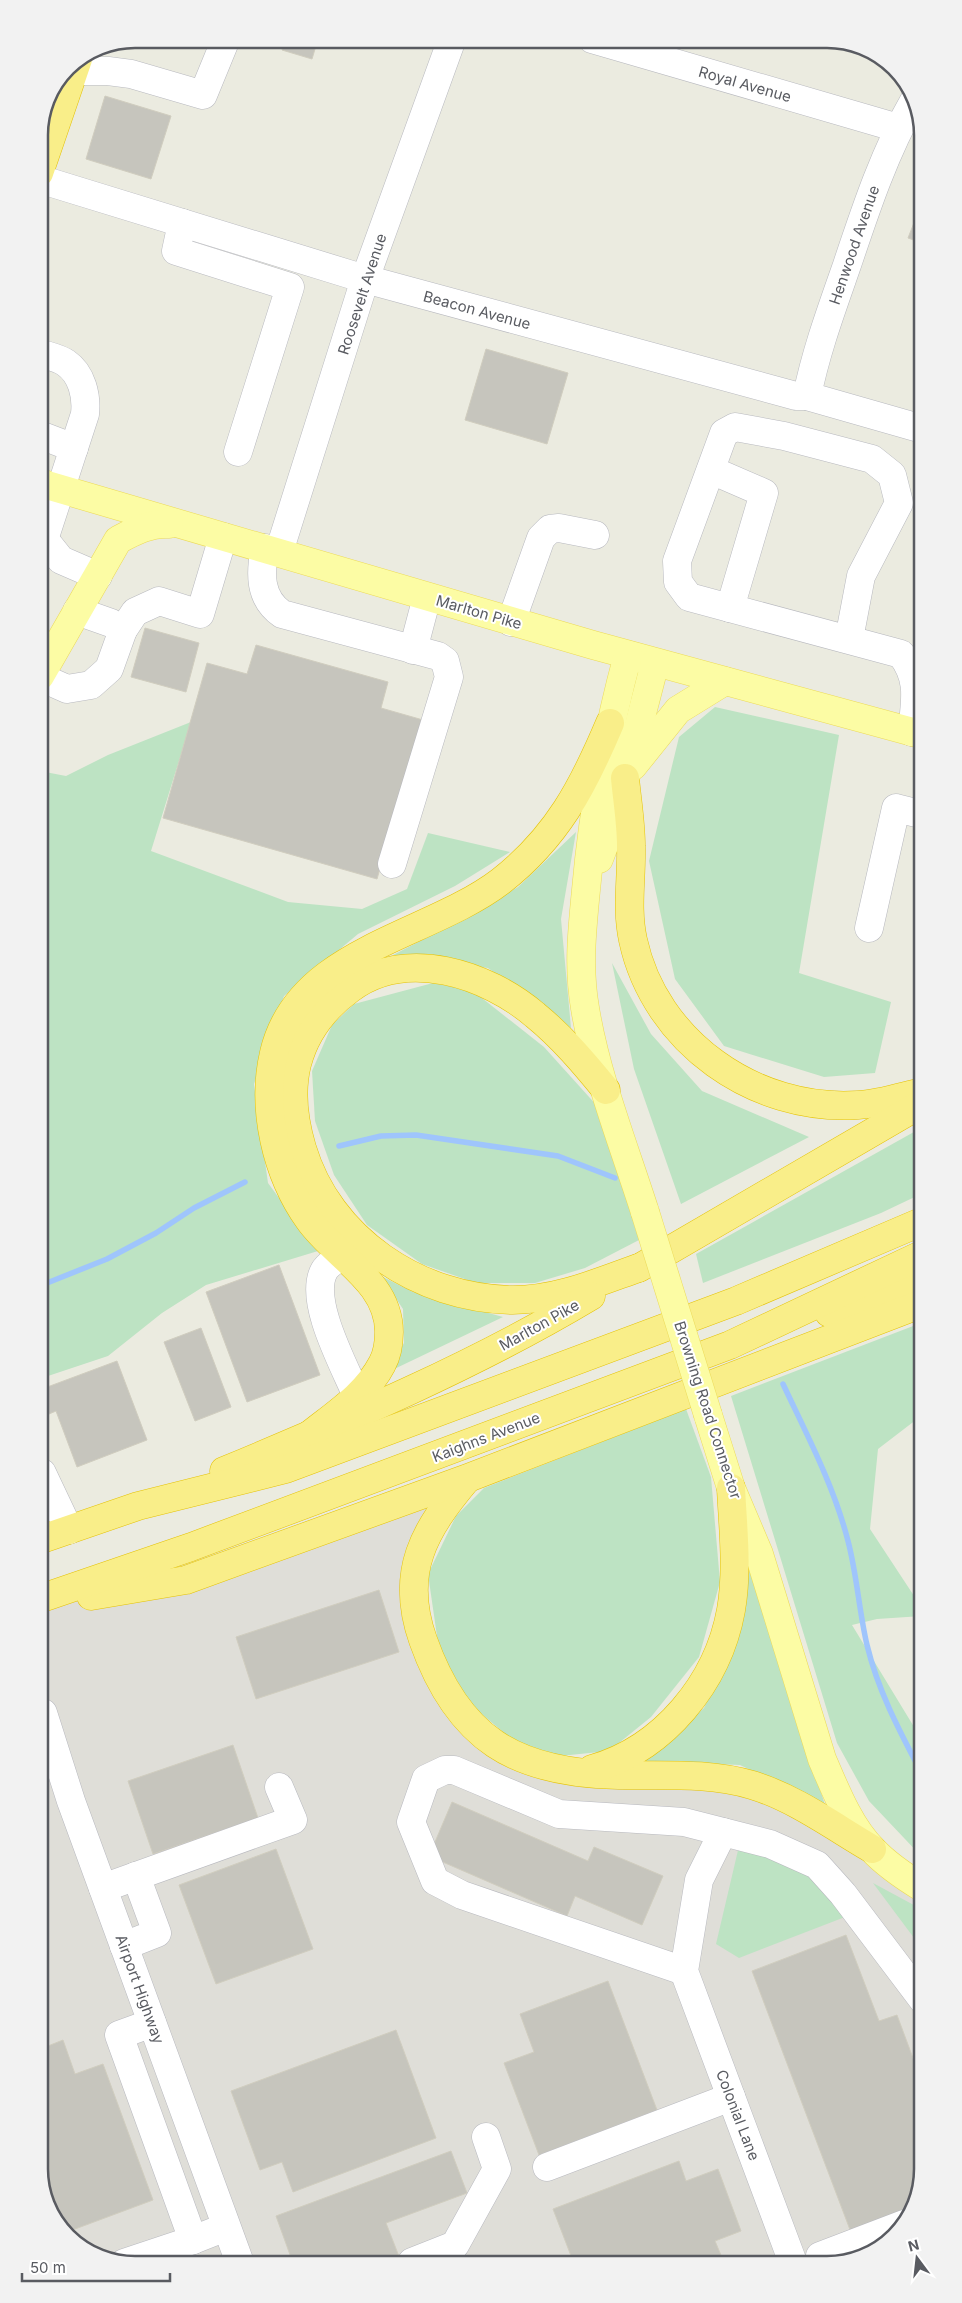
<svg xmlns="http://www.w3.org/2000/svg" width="962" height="2303" viewBox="0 0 962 2303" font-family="Inter,sans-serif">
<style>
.industrial{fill:#dfded8}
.green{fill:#bde3c3}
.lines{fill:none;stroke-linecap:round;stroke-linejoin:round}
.stream{stroke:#9fc5fc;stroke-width:5.5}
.building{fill:#c6c5bd;stroke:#d0cdbf}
.minor-casing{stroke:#b8b9bf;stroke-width:29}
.major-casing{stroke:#ecda58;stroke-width:29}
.highway-casing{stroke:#e4c207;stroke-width:29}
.minor{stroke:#fff;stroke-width:28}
.major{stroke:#fcfca4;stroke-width:28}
.highway{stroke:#f9ee89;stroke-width:28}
.major-bridge-casing{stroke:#ecda58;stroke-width:29;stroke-linecap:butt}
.major-bridge{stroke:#fcfca4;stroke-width:28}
.labels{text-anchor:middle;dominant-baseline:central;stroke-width:4;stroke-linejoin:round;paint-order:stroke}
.street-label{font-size:15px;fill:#595b61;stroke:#fff}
.rim{fill:none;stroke:#595b61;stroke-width:2.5}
</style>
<rect width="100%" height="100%" fill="#ebebe0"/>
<path class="industrial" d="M 468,1478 L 430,1527 L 423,1638 L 506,1752 L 733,1780 L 923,1888 L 923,2169 L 904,2227 L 858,2259 L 128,2264 L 76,2244 L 44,2199 L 42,1604 L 186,1580 Z"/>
<g class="green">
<path d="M 715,707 L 839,735 L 799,973 L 891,1002 L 875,1073 L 824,1077 L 724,1046 L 675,979 L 649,861 L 679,737 Z"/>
<path d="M 191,722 L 151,851 L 288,902 L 362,909 L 407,889 L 428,833 L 510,852 L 455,886 L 358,934 L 284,996 L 254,1084 L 268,1183 L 318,1251 L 206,1285 L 162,1313 L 108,1356 L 42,1378 L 40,771 L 66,776 L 108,755 Z"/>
<path d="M 576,832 L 561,919 L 571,1028 L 488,968 L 393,955 L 465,918 L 518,887 Z"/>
<path d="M 612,963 L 651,1034 L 702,1091 L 809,1137 L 681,1204 L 634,1069 Z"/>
<path d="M 433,983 L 473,991 L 544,1047 L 599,1108 L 639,1240 L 585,1268 L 535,1283 L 476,1283 L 422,1264 L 367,1225 L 334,1175 L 315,1121 L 312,1071 L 332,1025 L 354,1004 Z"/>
<path d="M 921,1128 L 921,1194 L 881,1213 L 703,1283 L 696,1254 Z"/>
<path d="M 381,1276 L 413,1292 L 503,1317 L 388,1372 L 404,1343 L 403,1309 Z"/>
<path d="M 921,1323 L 921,1416 L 878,1449 L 870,1529 L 922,1608 L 922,1616 L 877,1619 L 852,1625 L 922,1740 L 922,1857 L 869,1801 L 837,1743 L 731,1396 Z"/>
<path d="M 686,1409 L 711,1477 L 720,1582 L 699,1657 L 651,1717 L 609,1751 L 560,1756 L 514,1741 L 472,1706 L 439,1650 L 428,1574 L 456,1516 L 484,1488 Z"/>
<path d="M 750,1561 L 825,1805 L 740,1765 L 642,1761 L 704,1708 L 740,1628 Z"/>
<path d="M 739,1846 L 812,1871 L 845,1917 L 739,1958 L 716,1944 Z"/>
<path d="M 873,1883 L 923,1910 L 923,1950 Z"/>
</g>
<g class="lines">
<g class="stream">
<path d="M 339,1146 L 381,1136 L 416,1135 L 558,1156 L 615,1178"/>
<path d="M 42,1285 L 107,1259 L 156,1233 L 194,1208 L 245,1182"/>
<path d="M 783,1384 C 807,1435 834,1486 848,1541 C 857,1575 859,1611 867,1645 C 878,1691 900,1732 922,1774"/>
</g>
</g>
<g class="building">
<path d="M 285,39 L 318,39 L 312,59 L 282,50 Z"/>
<path d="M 105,96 L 171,116 L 151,179 L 86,159 Z"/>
<path d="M 919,210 L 919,242 L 908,238 Z"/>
<path d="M 486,349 L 568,373 L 547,444 L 465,420 Z"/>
<path d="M 145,628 L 199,643 L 186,692 L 131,677 Z"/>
<path d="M 256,645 L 388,682 L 381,708 L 423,720 L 377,879 L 163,818 L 207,663 L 247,674 Z"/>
<path d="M 279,1265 L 320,1375 L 247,1402 L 206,1292 Z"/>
<path d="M 201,1328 L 231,1407 L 195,1421 L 164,1342 Z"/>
<path d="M 117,1361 L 147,1440 L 77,1467 L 56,1411 L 42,1417 L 42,1389 Z"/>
<path d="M 379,1590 L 399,1652 L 256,1699 L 236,1637 Z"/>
<path d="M 233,1745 L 258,1818 L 153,1854 L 128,1781 Z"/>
<path d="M 452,1802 L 588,1861 L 594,1847 L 663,1876 L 642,1925 L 575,1896 L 567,1916 L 429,1856 Z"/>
<path d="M 276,1849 L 313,1949 L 216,1984 L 179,1885 Z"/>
<path d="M 846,1935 L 879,2021 L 897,2015 L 923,2085 L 923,2169 L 908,2214 L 852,2235 L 752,1971 Z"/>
<path d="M 608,1981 L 657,2110 L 539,2155 L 504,2063 L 534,2052 L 520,2014 Z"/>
<path d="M 396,2030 L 436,2138 L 293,2192 L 282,2162 L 260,2170 L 231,2091 Z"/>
<path d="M 63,2040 L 75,2074 L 103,2064 L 153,2200 L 67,2232 L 44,2199 L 43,2048 Z"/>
<path d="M 451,2151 L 467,2193 L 386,2223 L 400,2259 L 392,2262 L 293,2263 L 276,2216 Z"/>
<path d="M 679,2161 L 686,2181 L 718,2169 L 741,2231 L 715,2241 L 723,2260 L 573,2261 L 553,2209 Z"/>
</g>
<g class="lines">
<g class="minor-casing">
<g id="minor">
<path d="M 592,39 L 898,128"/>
<path d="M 74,71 L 108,71 L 131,74 L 203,95 L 226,39"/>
<path d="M 39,179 L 365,279 L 796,396 L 807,396 L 919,428"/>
<path d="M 182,223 L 176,251 L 290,287 L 238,452"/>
<path d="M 39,353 C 48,356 59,358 66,363 C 82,374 87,396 85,414 L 40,552"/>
<path d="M 807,396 C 816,351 832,308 847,265 C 866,208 885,151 915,99"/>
<path d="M 40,435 L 74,448"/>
<path d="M 711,470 L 764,493 L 730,608"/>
<path d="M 40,538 L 45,540 L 61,560 L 98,576"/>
<path d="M 265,548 C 260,573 259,598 282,614 L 438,656 L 445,661 L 449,677 L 392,864"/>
<path d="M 279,552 L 365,279 L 452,39"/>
<path d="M 511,622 L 541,538 L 550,529 L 559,528 L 595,535"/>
<path d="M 123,630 L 135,612 L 159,601 L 200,614 L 223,537"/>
<path d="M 849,639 L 861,576 L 899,503 L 892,475 L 872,459 L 784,436 L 735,427 L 724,433 L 677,561 L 678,582 L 689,597 L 901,654 C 921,680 915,701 912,732"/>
<path d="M 413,650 L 427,597"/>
<path d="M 40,677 L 67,689 L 91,685 L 109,669 L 123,630 L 111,623 L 77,611"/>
<path d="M 869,928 L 896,808 L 920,814"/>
<path d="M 341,1255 C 336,1260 327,1265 324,1271 C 308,1301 345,1367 357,1396"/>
<path d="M 42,1473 L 69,1530"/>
<path d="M 43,1713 L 71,1801 L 240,2263"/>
<path d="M 723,1832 L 699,1880 L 684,1971 L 792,2260"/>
<path d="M 103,1888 L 293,1820 L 279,1787"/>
<path d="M 124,1946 L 157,1933 L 136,1876"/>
<path d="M 684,1971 L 462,1895 L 435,1881 L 411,1822 L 426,1779 L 445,1770 L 454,1770 L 559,1814 L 684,1822 L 770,1844 L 817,1865 L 843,1894 L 923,2000"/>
<path d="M 152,2023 L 119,2035 L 193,2240 L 226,2227"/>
<path d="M 547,2167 L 731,2097"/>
<path d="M 820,2256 L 904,2224"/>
<path d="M 412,2262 L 455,2245 L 497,2169 L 486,2137"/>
<path d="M 124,2263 L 193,2240"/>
</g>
</g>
<g class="major-casing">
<g id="major">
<path d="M 40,483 L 593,645 L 920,734"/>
<path d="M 628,655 C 607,732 593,811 586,890 C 582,930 578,968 585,1008 C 596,1076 624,1146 645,1212"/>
<path d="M 40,676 L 118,540 C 135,531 150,523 169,524"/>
<path d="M 633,766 L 678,710 L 725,681"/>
<path d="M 599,859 L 616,814 L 655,663"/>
<path d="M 708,1415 L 731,1488 L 759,1554 L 822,1759 C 835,1789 849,1826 873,1850 C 887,1865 905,1877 923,1888"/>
</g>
</g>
<g class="highway-casing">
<g id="highway">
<path d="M 39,173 L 78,59"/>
<path d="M 625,778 C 627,800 631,823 631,846 C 632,878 626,908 633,940 C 655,1042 755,1112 858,1105 C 879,1104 900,1097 921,1092"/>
<path d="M 606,1090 C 584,1063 562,1037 535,1015 C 487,974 406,947 350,989 C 324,1008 305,1033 297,1064 C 290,1092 294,1121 302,1148 C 329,1239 419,1299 513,1300 C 557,1300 596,1283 638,1268"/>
<path d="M 639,1268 L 921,1104"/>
<path d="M 829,1313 L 921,1281"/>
<path d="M 308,1436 C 334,1415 366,1395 382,1364 C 387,1355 389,1343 389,1332 C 389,1281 335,1257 309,1220 C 276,1174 261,1108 274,1053 C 298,950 428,937 501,881 C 557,837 583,787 610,723"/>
<path d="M 224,1471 C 349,1419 474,1366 591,1296"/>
<path d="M 467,1479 C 424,1530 399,1572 423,1640 C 458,1739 515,1773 618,1775 C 663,1776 708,1772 752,1785 C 795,1798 834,1827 872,1849"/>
<path d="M 42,1539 L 138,1506 L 286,1469 L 736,1301 L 921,1222"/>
<path d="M 91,1596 L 186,1580 L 468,1478 L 921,1304"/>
<path d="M 42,1598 L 191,1547 L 730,1345 L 921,1255"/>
<path d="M 592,1769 C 664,1749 718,1682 731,1610 C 738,1570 733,1528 731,1488"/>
</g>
</g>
<use href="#minor" class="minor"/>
<use href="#major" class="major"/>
<use href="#highway" class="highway"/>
<g class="major-bridge-casing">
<path id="major-bridge" d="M 645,1212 L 708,1415"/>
</g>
<use href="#major-bridge" class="major-bridge"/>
</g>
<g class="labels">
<g class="street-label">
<text transform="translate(745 84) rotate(16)">Royal Avenue</text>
<text transform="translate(854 245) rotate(-71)">Henwood Avenue</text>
<text transform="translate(362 294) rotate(-72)">Roosevelt Avenue</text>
<text transform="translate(477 310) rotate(15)">Beacon Avenue</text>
<text transform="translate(479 612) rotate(16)">Marlton Pike</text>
<text transform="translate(539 1325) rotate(-29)">Marlton Pike</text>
<text transform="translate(708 1410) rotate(72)">Browning Road Connector</text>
<text transform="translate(486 1437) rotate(-21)">Kaighns Avenue</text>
<text transform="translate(140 1989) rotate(70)">Airport Highway</text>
<text transform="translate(738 2115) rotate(69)">Colonial Lane</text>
</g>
</g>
<path d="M0 0H962V2303H0ZM135 48H827A87 87 0 0 1 914 135V2169A87 87 0 0 1 827 2256H135A87 87 0 0 1 48 2169V135A87 87 0 0 1 135 48Z" fill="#f2f2f2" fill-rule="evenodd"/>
<path class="rim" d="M135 48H827A87 87 0 0 1 914 135V2169A87 87 0 0 1 827 2256H135A87 87 0 0 1 48 2169V135A87 87 0 0 1 135 48Z"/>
<g transform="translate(917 2258) rotate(345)" stroke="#ffffff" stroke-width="4" paint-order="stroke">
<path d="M0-4L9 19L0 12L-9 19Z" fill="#595b61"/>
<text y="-8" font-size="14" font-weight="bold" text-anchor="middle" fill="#595b61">N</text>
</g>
<path d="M22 2273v8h148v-8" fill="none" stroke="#595b61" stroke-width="2.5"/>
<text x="30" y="2273" font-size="15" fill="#595b61" stroke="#ffffff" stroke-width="4" paint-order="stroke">50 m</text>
</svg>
